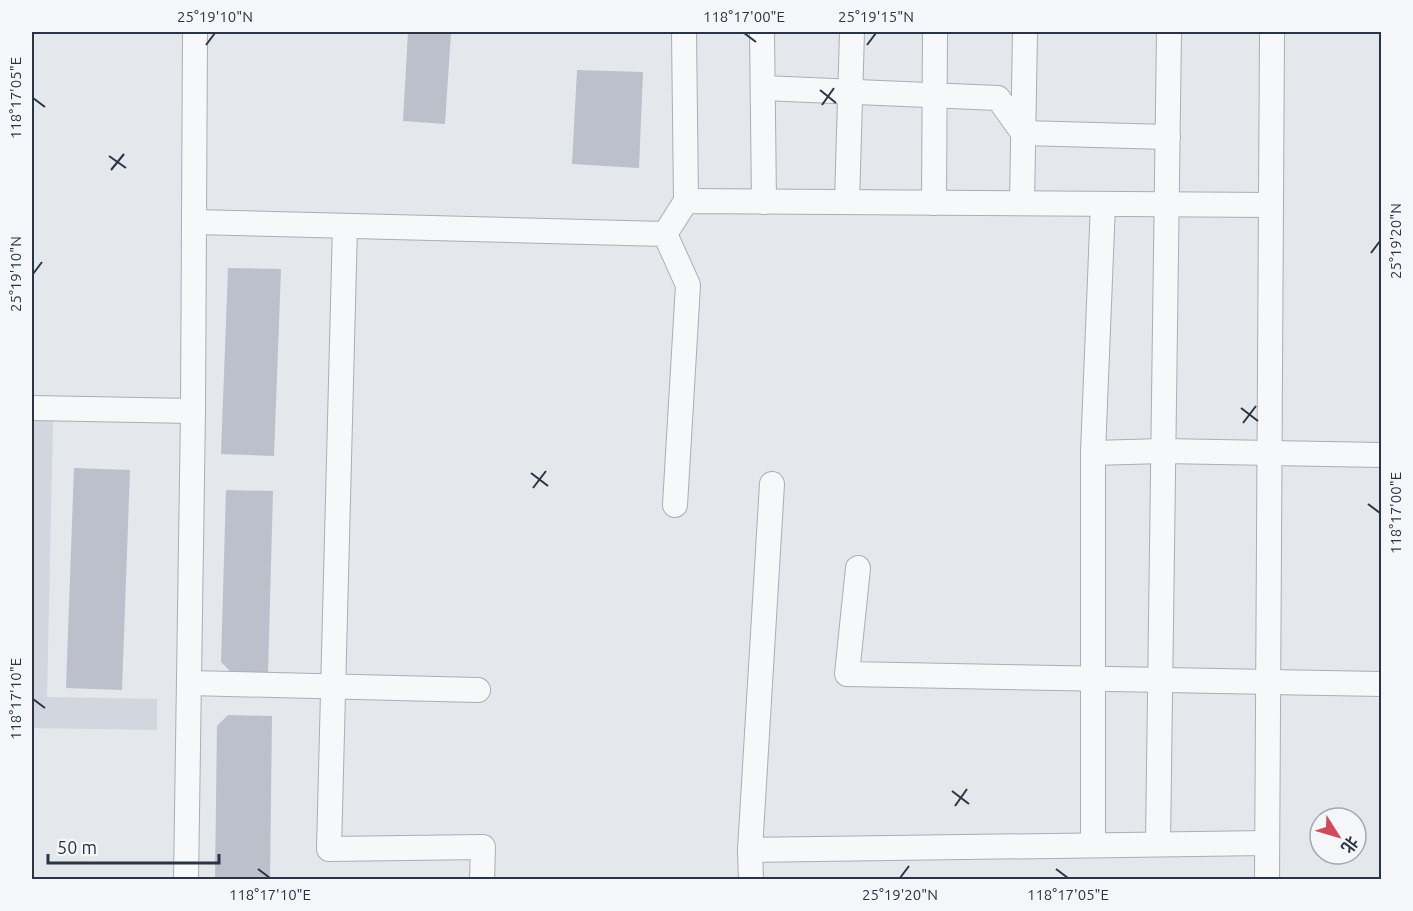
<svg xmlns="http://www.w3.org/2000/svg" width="1413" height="911" viewBox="0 0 1413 911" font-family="Ubuntu,'Noto Sans SC',sans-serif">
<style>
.built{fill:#d2d6de}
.building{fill:#bbc0ca}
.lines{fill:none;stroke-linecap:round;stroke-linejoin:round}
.minor-casing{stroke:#a9aeb7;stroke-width:26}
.minor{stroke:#f7f8fa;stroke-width:24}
.ticks{fill:none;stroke:#2b3445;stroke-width:2}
.neatline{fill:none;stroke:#2b3445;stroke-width:2}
.ticks-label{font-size:15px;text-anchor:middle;fill:#2b3445}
</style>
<rect width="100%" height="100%" fill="#e4e7ec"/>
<path class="built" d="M 32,420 L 53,421 L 47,697 L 157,699 L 157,730 L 32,728 Z"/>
<g class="building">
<path d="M 408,32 L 451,32 L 445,124 L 403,121 Z"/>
<path d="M 577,70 L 643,72 L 639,168 L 572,164 Z"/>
<path d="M 228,268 L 281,269 L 274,456 L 221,454 Z"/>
<path d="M 74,468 L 130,470 L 122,690 L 66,688 Z"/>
<path d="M 226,490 L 273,491 L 268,674 L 232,673 L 221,662 Z"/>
<path d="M 228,715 L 272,716 L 270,880 L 215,880 L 217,726 Z"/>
</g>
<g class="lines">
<g class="minor-casing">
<g id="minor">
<path d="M 684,32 L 686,201"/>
<path d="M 762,32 L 764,202"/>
<path d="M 763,88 L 998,98 L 1023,133 L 1168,137"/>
<path d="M 847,202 L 852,32"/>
<path d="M 934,203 L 935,32"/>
<path d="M 1022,203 L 1025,32"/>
<path d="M 194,222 L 665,234 L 688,285 L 675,505"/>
<path d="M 345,226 L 329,849 L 483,847 L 482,880"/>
<path d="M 665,234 L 686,201 L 1271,205"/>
<path d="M 32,408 L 193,411"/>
<path d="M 1093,453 L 1103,204"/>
<path d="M 772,484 L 750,850 L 1267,843"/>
<path d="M 858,568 L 847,674 L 1382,684"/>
<path d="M 189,683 L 478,690"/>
<path d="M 1158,843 L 1169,32"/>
<path d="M 1093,844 L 1093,453 L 1163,451 L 1382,455"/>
<path d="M 750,850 L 751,880"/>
<path d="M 186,880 L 193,411 L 195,32"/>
<path d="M 1267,880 L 1272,32"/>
</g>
</g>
<use href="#minor" class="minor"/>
</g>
<path class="ticks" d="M 744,33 L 756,42M 206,45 L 215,33M 867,45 L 876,33M 820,90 L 836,103M 33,98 L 45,107M 822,105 L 834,88M 109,156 L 126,168M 111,170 L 124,154M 1371,253 L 1380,241M 33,274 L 42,262M 1241,408 L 1258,421M 1243,423 L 1256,406M 531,473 L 548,486M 533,488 L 546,471M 1368,504 L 1380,513M 33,699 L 45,708M 952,791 L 969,804M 955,806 L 967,789M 258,869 L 270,878M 1056,869 L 1068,878M 900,878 L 909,866"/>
<rect width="1413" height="911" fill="none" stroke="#f4f6f9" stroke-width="66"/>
<g transform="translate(1338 836) rotate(127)"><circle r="28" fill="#f4f6f9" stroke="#a4a8b1" stroke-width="1.5"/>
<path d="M0-4.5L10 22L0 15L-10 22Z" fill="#d1495b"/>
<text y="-9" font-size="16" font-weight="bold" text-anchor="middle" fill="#2b3445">北</text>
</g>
<path d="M48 854v9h171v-9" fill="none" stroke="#2b3445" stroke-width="3"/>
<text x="57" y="854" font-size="18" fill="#2b3445" stroke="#f4f6f9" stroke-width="4.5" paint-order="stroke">50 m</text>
<rect x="33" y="33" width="1347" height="845" class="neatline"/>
<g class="ticks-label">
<text x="215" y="22">25°19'10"N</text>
<text x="744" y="22">118°17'00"E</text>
<text x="876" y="22">25°19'15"N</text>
<text transform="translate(16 98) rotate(-90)" y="5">118°17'05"E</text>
<text transform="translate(1396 241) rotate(-90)" y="5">25°19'20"N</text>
<text transform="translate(16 274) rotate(-90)" y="5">25°19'10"N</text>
<text transform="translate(1396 513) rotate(-90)" y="5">118°17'00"E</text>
<text transform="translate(16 699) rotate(-90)" y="5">118°17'10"E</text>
<text x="270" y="900">118°17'10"E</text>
<text x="900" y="900">25°19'20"N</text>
<text x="1068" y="900">118°17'05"E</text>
</g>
</svg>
